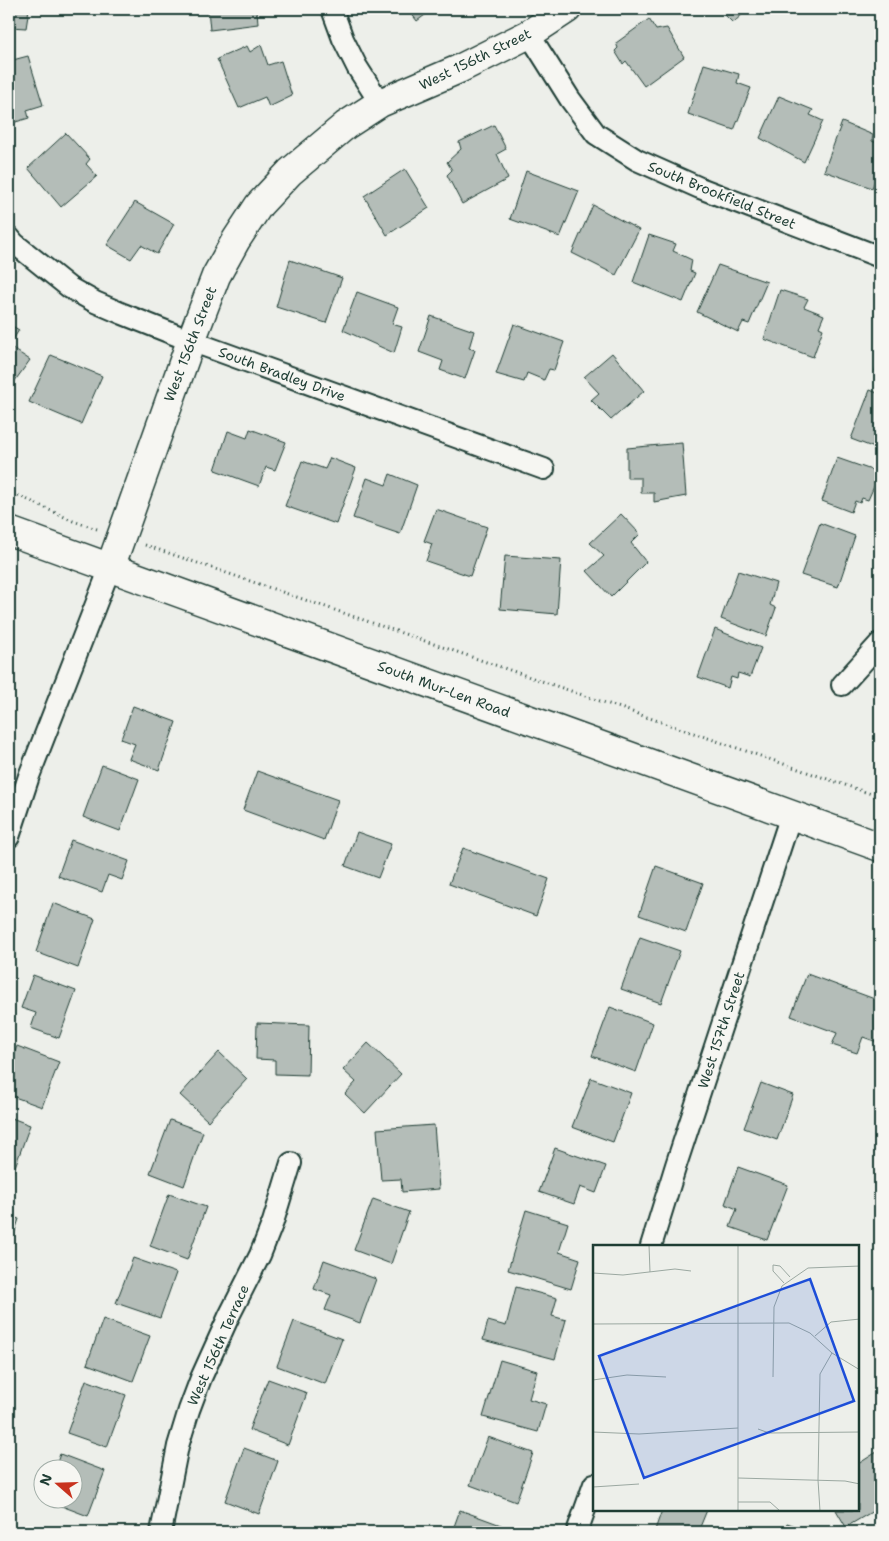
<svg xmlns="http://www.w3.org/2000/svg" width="889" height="1541" viewBox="0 0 889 1541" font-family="'Shantell Sans',sans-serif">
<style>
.building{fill:#b4bdb8;stroke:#1f3d34}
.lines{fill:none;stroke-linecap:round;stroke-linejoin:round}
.street-casing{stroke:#1f3d34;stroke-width:24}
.secondary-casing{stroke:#1f3d34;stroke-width:31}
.path{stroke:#1f3d34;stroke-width:3;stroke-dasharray:1 4;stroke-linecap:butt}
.street{stroke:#f6f6f2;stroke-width:20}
.secondary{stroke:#f6f6f2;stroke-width:28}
.labels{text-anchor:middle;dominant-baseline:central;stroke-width:4;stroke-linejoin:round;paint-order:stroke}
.street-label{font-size:14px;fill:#1f3d34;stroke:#f6f6f2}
.inset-road{fill:none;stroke:#9ba8a1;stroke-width:1}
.view{fill:#1d4ed8;fill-opacity:0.15;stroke:#1d4ed8;stroke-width:2.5}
.inset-edge{fill:none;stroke:#1f3d34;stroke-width:2.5}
</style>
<rect width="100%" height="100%" fill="#edefea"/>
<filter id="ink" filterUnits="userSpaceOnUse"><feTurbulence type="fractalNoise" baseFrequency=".02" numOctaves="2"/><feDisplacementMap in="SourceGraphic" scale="10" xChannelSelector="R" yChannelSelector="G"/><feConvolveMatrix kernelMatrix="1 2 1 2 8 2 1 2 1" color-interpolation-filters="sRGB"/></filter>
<g filter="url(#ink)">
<g class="building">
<path d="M 9,9 L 29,9 L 26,28 L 9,27 Z"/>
<path d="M 208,9 L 257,9 L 258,24 L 210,30 Z"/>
<path d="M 408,9 L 433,9 L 417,21 Z"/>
<path d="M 719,9 L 748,9 L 733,23 Z"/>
<path d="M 649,19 L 656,30 L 667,28 L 684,57 L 644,86 L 626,61 L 623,64 L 615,51 L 618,48 L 616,43 Z"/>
<path d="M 261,45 L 268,65 L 281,61 L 292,96 L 269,107 L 265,97 L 239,108 L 217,59 L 247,46 L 250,52 Z"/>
<path d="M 28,56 L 43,105 L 27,110 L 29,118 L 9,124 L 9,61 Z"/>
<path d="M 704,64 L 739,74 L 737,83 L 751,88 L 734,130 L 688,114 Z"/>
<path d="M 779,96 L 813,110 L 810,115 L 823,121 L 804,162 L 760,138 Z"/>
<path d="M 842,122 L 873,135 L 872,141 L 880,144 L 880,168 L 872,188 L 824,171 Z"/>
<path d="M 494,125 L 506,149 L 497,154 L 508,179 L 462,204 L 447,175 L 452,170 L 447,162 L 461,149 L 459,142 Z"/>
<path d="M 66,133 L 90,159 L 86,164 L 97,176 L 61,207 L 28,168 Z"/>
<path d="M 405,169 L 429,208 L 387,235 L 364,196 Z"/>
<path d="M 526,171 L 579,191 L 560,237 L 510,219 Z"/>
<path d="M 135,202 L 174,224 L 157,254 L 141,245 L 131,259 L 107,245 Z"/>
<path d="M 593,205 L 639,230 L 616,275 L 572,253 Z"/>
<path d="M 649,235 L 676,244 L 673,251 L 692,260 L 690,271 L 695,273 L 683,302 L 633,282 Z"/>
<path d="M 290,260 L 342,278 L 326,323 L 276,307 Z"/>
<path d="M 718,265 L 767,282 L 749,324 L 743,322 L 738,332 L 697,312 Z"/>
<path d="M 780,290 L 808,299 L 804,307 L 824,315 L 819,327 L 823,329 L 813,357 L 764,339 Z"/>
<path d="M 357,292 L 398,307 L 392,324 L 402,327 L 394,353 L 343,330 Z"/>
<path d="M 431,316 L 474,331 L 469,348 L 475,350 L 465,379 L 440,370 L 443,361 L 419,352 Z"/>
<path d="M 9,324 L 19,330 L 9,346 Z"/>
<path d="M 514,324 L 564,342 L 554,370 L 549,369 L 544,380 L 527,373 L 524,382 L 496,374 Z"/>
<path d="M 9,346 L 30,360 L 9,389 Z"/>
<path d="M 612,353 L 644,391 L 611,420 L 591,400 L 599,393 L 584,377 Z"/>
<path d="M 51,355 L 102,376 L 81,424 L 29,402 Z"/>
<path d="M 880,358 L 880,373 L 875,371 Z"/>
<path d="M 870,390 L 880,394 L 880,450 L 851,439 Z"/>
<path d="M 250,429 L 286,442 L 275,470 L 266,467 L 259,486 L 215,470 L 228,431 L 247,438 Z"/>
<path d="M 682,443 L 686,496 L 654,502 L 654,493 L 641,493 L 641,478 L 627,478 L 627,448 Z"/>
<path d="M 330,458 L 356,468 L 336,524 L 285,506 L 302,461 L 325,469 Z"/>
<path d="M 837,458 L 880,473 L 868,500 L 862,498 L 860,503 L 855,501 L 851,512 L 822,501 Z"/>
<path d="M 390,474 L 417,485 L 400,534 L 353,518 L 367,478 L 386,485 Z"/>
<path d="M 436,509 L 487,527 L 470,576 L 426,561 L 432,544 L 424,541 Z"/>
<path d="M 621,514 L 640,534 L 631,543 L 646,562 L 611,597 L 587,571 L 604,556 L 590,543 Z"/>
<path d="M 820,523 L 855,536 L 838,587 L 801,575 Z"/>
<path d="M 505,556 L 561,560 L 557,614 L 500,609 Z"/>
<path d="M 738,571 L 776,583 L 770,605 L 776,608 L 766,636 L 721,619 Z"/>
<path d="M 715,629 L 761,648 L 750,677 L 738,673 L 737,679 L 731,677 L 728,688 L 698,677 Z"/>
<path d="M 133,706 L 176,722 L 159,770 L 129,759 L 135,744 L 121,739 Z"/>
<path d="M 102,765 L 139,779 L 120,831 L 83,817 Z"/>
<path d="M 257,771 L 338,800 L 324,840 L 243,810 Z"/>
<path d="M 357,832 L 391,844 L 378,878 L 345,866 Z"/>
<path d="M 71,840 L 129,861 L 122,880 L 108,875 L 102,892 L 58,876 Z"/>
<path d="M 463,848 L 549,879 L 536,916 L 449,884 Z"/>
<path d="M 656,866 L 703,883 L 686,932 L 639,915 Z"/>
<path d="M 53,903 L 95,919 L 78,968 L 36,952 Z"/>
<path d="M 640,937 L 680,951 L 661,1003 L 621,989 Z"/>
<path d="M 807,974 L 880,1001 L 880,1043 L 863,1037 L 857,1053 L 832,1045 L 837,1033 L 791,1016 Z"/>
<path d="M 33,975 L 76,991 L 59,1038 L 31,1028 L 36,1013 L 21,1008 Z"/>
<path d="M 610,1007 L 653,1023 L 636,1072 L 592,1056 Z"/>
<path d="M 257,1023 L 309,1025 L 308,1075 L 275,1074 L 275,1060 L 256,1059 Z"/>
<path d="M 368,1043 L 401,1074 L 365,1113 L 345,1094 L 356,1082 L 343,1070 Z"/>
<path d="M 17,1046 L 59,1062 L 42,1107 L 9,1095 L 9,1068 Z"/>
<path d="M 219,1052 L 247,1079 L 208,1121 L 180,1095 Z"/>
<path d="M 591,1078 L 631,1093 L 613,1142 L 572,1127 Z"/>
<path d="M 761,1083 L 793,1095 L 777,1140 L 744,1128 Z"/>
<path d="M 9,1117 L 30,1125 L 11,1178 L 9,1177 Z"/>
<path d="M 170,1120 L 203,1132 L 184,1186 L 150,1173 Z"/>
<path d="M 434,1125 L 439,1189 L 402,1192 L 401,1179 L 381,1180 L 377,1129 Z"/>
<path d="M 555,1148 L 606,1166 L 596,1193 L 580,1187 L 574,1204 L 539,1192 Z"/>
<path d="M 738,1167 L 788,1185 L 767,1240 L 730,1227 L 737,1209 L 725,1204 Z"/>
<path d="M 169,1194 L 206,1207 L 187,1260 L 150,1246 Z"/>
<path d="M 373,1199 L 409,1212 L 391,1264 L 354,1250 Z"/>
<path d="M 526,1210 L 568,1223 L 559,1252 L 580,1259 L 571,1289 L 508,1270 Z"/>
<path d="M 9,1216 L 19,1219 L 14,1234 L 9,1232 Z"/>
<path d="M 133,1258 L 176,1273 L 160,1318 L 116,1303 Z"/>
<path d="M 324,1260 L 376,1279 L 360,1323 L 325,1310 L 331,1295 L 314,1289 Z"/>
<path d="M 516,1287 L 557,1298 L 552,1316 L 566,1320 L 555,1359 L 483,1340 L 488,1321 L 506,1326 Z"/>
<path d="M 103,1319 L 150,1336 L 133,1381 L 87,1364 Z"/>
<path d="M 294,1321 L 342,1339 L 325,1384 L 277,1366 Z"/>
<path d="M 500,1360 L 537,1371 L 529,1399 L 546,1404 L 538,1432 L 483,1417 Z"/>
<path d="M 268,1379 L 307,1393 L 288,1445 L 249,1430 Z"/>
<path d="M 86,1380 L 126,1395 L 107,1447 L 67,1433 Z"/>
<path d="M 488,1437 L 533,1453 L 516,1502 L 470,1485 Z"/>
<path d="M 244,1448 L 278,1461 L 259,1514 L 225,1501 Z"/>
<path d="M 880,1450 L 880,1507 L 846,1527 L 836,1510 L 858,1510 L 858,1464 Z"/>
<path d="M 60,1454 L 105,1471 L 88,1516 L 43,1499 L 72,1498 L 72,1468 L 55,1468 Z"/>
<path d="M 460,1510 L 509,1528 L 507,1532 L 452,1532 Z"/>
<path d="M 662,1510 L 707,1510 L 698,1532 L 660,1532 L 655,1530 Z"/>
<path d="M 787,1523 L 813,1532 L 784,1532 Z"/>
</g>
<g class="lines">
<g class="street-casing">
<g id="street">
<path d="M 332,9 L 343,39 L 357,67 L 380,103"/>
<path d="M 529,34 L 570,99 L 596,134 L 637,160 L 700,188 L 880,257"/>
<path d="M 9,237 L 14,243 L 70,288 L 95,302 L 123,314 L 191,341 L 544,469"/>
<path d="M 842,685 L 880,643"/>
<path d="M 9,837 L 29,776 L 110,568"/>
<path d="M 651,1246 L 676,1165 L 791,815"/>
<path d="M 161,1532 L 178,1446 L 189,1410 L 201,1378 L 229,1316 L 260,1255 L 273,1222 L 291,1163"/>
<path d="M 577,1532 L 594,1484"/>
</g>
</g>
<g class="secondary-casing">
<g id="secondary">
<path d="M 9,531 L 880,847"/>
<path d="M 110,568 L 191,341 L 216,276 L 236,240 L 259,205 L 290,172 L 346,125 L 380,103 L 459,69 L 529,34 L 567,9"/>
</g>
</g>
<g class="path">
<path d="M 9,491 L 73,521 L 97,529"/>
<path d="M 145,545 L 880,797"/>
</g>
<use href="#street" class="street"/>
<use href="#secondary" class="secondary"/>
</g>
</g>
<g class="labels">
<g class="street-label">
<text transform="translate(475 59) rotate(-26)">West 156th Street</text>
<text transform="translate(722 195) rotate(22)">South Brookfield Street</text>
<text transform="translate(190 344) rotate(-69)">West 156th Street</text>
<text transform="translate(282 374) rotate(20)">South Bradley Drive</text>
<text transform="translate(444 689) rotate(20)">South Mur-Len Road</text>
<text transform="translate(721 1030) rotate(-72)">West 157th Street</text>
<text transform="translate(218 1345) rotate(-66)">West 156th Terrace</text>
</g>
</g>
<g transform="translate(593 1245)">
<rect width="266" height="266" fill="#edefea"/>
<path class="inset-road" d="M 56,0 L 57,27M 145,0 L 145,266M 0,28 L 30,30 L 82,24 L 98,26M 191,38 L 180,26 L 180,20 L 187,21 L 197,32M 0,79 L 196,78 L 217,88 L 239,108 L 267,125M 222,91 L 238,77 L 267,74M 180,132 L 181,62 L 189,41 L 215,23 L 267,21M 0,135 L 34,130 L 73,132M 165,184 L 176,188 L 267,187M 0,187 L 46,189 L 145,183M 145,233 L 252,236 L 267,239M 0,242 L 46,239M 145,257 L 177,257 L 187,266M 227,266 L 225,235 L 227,129 L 239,108"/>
<path class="view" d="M 217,34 L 261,156 L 51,233 L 6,111 Z"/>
<rect width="266" height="266" class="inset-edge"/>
</g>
<rect width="889" height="1541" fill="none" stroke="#f6f6f2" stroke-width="30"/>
<rect x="15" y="15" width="859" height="1511" fill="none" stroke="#1f3d34" stroke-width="2" filter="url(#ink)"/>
<g transform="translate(58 1484) rotate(290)"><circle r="24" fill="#f6f6f2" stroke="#a0aca6"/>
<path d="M0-4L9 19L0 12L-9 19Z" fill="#c8321e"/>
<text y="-8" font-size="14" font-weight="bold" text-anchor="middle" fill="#1f3d34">N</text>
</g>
</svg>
